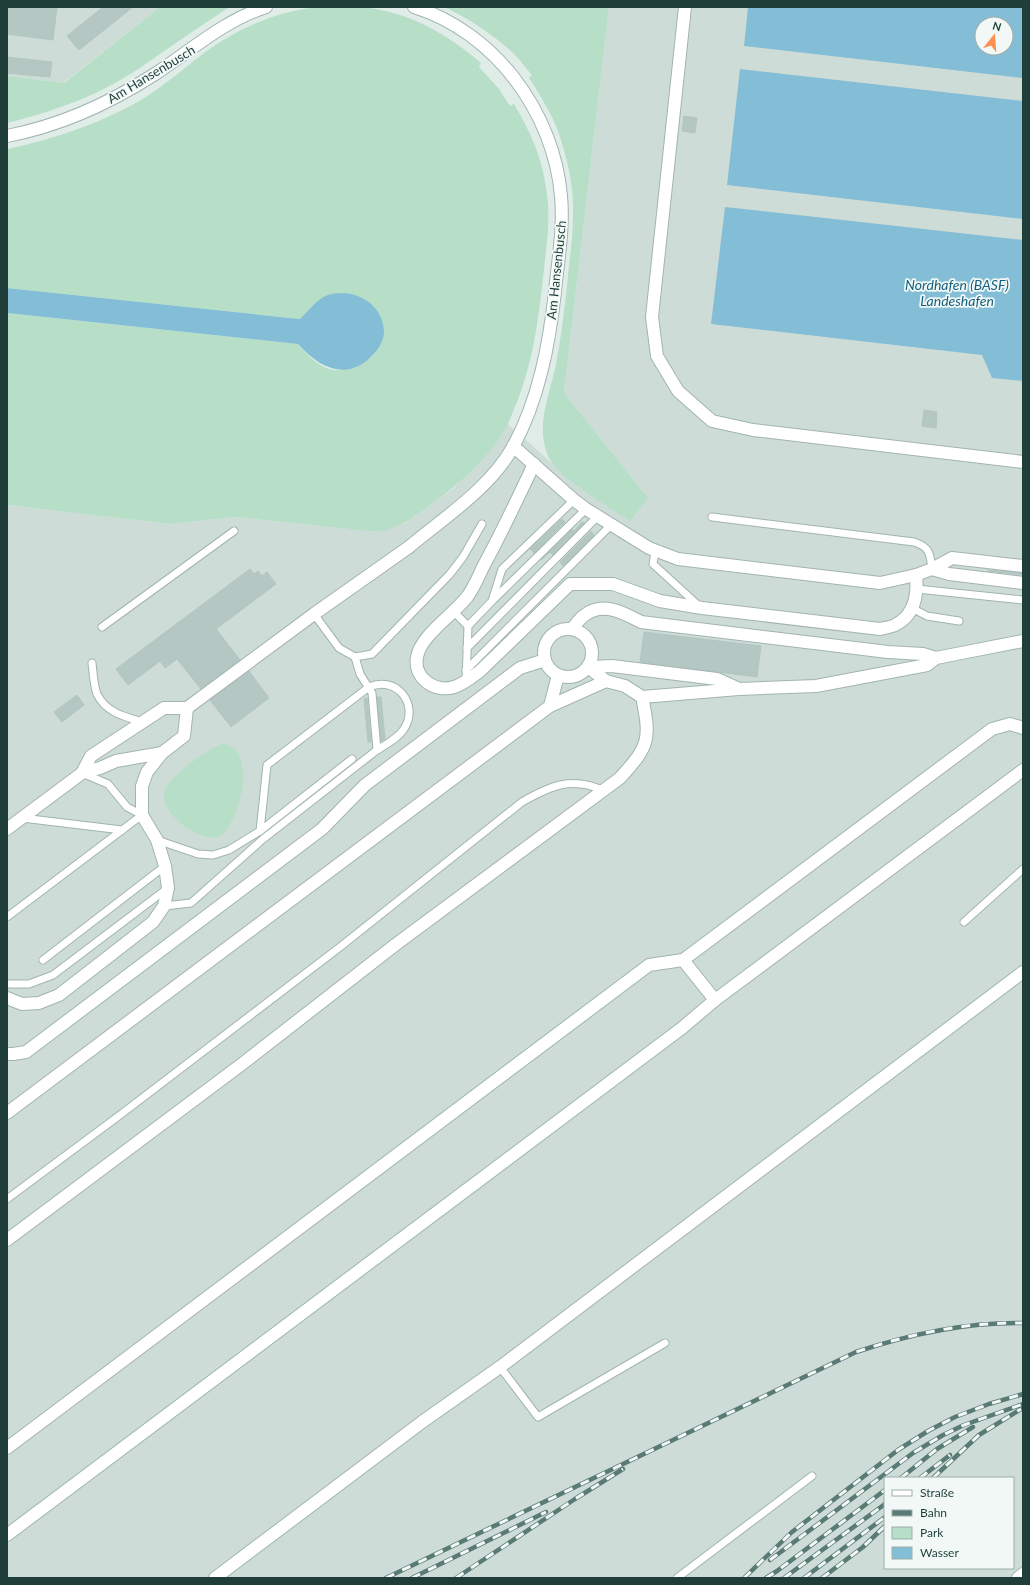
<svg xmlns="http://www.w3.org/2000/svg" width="1030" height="1585" viewBox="0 0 1030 1585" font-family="Lato,sans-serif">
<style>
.built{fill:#cedcd8;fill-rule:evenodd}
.green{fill:#b7dfc7}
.water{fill:#83bed6;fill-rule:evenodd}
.building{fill:#b5c7c2;stroke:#b2c6c1}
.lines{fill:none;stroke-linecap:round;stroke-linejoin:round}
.service-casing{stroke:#a2b4b0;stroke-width:9}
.minor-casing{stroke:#a2b4b0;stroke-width:14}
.tertiary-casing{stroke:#a2b4b0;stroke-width:14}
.service{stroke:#fff;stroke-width:7}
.minor{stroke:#fff;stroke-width:12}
.tertiary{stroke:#fff;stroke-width:12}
.rail-casing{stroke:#5a7a75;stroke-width:4.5}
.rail{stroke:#f1f8f6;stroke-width:3;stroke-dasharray:9;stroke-linecap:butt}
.labels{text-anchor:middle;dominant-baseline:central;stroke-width:3.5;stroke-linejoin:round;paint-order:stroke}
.street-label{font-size:13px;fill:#1f3e3a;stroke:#f1f8f6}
.water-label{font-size:14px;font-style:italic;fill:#155f7e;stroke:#f1f8f6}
</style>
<rect width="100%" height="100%" fill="#e0ece8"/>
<g class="built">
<path d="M 7,7 L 160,7 L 63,83 L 7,76 Z"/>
<path d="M 609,7 L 1023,7 L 1023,1578 L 7,1578 L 7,505 L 170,524 L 235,517 L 379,532 L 405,523 L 453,489 L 485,455 L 508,424 L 582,490 L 648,498 L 564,393 ZM 982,24 L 1006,24 L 1006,48 L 982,48 ZM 885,1478 L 1013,1478 L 1013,1568 L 885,1568 Z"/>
</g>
<g class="green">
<path d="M 160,7 L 230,7 C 222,11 215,17 207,22 C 185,36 165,51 144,65 C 103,94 56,111 7,123 L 7,76 L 64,83 Z"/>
<path d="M 317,7 C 331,7 346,6 360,7 C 408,11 446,33 481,63 L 479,67 L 499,89 L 510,106 L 514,104 C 530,131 542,157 546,188 C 551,215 547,243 544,269 C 539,315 534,359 517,402 C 514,409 511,417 508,424 C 493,453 462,482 436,501 C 417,514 402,528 378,532 L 235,517 L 170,524 L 7,505 L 7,313 L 298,344 C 307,355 323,372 340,370 C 344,369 348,367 352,366 C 368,362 374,357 382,342 L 313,305 L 300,319 L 7,288 L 7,149 C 55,139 108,121 149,95 C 175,78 198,55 225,39 C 253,22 284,11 317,7 Z"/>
<path d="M 444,7 L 609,7 L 564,393 L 648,498 L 630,521 C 609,507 558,478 548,456 C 535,425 550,394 556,364 C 561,338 564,312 567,286 C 569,262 573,238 573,214 C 574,186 567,157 558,131 C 552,115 539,93 529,78 L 532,75 C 526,69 522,62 516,56 C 498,38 467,17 444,7 Z"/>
<path d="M 223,743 C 231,746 238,750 241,759 C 243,767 244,780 242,789 C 240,802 231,832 218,837 C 210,840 194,833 187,828 C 176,821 160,805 165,790 C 171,774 208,750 223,743 Z"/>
</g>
<g class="water">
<path d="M 748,7 L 1023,7 L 1023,78 L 744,46 ZM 982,24 L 1006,24 L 1006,48 L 982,48 Z"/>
<path d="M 740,69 L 1023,101 L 1023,219 L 727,185 Z"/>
<path d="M 725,207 L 1023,240 L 1023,381 L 992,378 L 982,355 L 711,324 Z"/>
<path d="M 7,288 L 300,319 C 308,311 317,299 328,295 C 353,287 383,303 384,331 C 384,340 379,349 373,355 C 347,382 319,368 298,344 L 7,313 Z"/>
</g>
<g class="building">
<path d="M 7,7 L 57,7 L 53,40 L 7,34 Z"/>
<path d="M 103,7 L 133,7 L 79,50 L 67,36 Z"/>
<path d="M 7,57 L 52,62 L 50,77 L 7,73 Z"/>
<path d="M 684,116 L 697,118 L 695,133 L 682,131 Z"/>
<path d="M 924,410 L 937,412 L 936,428 L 922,426 Z"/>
<path d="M 562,519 L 565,522 L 534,553 L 530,549 Z"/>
<path d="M 582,522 L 584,523 L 553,555 L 550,552 L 541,560 L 572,529 L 574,531 Z"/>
<path d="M 591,531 L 594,535 L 563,566 L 560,562 Z"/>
<path d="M 250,569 L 254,574 L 258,571 L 262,576 L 267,572 L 276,584 L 216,629 L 240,660 L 201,689 L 177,659 L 165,668 L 160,661 L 128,685 L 116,669 Z"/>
<path d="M 988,570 L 1023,573 L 1023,575 L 988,571 Z"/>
<path d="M 644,632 L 761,646 L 757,677 L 640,662 Z"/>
<path d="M 249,671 L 269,698 L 231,727 L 210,700 Z"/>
<path d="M 77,695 L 84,705 L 62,722 L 54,712 Z"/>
<path d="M 377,697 L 381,697 L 385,739 L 381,741 Z"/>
<path d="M 367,698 L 371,742 L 368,742 L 364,699 Z"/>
</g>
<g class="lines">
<g class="service-casing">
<g id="service">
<path d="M 712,517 L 914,542 C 930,547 930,554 932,569"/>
<path d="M 655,551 L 653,564 L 699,606"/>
<path d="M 917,589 L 1023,600"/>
<path d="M 493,600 L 586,509"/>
<path d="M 912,608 L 927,616 L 959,621"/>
<path d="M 453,611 L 468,626"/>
<path d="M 314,614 L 339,648 L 355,657 L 372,654 L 450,574 L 463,557 L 482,524"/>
<path d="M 102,627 L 234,531"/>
<path d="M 467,648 L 598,516"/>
<path d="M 355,657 L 360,674 L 372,693 L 377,750"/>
<path d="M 92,663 C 93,672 94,687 97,694 C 106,713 126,717 143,722"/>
<path d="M 466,670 L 611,525"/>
<path d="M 466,681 L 468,626 L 492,601 L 502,569 L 574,500"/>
<path d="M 22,818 L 122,830"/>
<path d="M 157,840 L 198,854 L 213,855 L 229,850 L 260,831 L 352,759"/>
<path d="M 164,906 L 191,903 L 263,839 L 377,750 C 387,744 398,738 404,729 C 420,704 396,675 369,687 L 267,765 L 260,831"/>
<path d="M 7,917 L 142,815 L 127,807 L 108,784 L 82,773"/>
<path d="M 964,922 L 1023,869"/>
<path d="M 43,960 L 165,866"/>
<path d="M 7,984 L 29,984 L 53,975 L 168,888"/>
<path d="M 7,1199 L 120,1115 L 340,947 L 522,802 C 550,786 572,776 602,790"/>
<path d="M 500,1367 L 538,1417 L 665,1343"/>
<path d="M 677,1578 L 812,1476"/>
</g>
</g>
<g class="minor-casing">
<g id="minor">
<path d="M 685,7 L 652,317 L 657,356 L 678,391 L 712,421 L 753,430 L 1023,462"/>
<path d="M 513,446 L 574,500 L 586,509 L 649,548 L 678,559 L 880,583 L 916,575 L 932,569 L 952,558 L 1023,566"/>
<path d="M 534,464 C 518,498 502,532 484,565 C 479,575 474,588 467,597 C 453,615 421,635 417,657 C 413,678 435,693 454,687 C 464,684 472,677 480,671 L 570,584 L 613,584 L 660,601 L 702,608 L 880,629 C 884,628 891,627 895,625 C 915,615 918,594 916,575"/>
<path d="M 932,569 L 949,574 L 1023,583"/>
<circle cx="568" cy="653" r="24"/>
<path d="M 572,629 C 576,624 580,618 585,615 C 603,601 624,613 641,622 L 888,652 L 923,654 L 936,658"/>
<path d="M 588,667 L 612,666 L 717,679 L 737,688"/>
<path d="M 642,697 L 739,689 L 816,686 L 927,665 L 936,658 L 1023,641"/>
<path d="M 550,706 L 558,675"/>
<path d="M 82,773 L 91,756 L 164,708 L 187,708 L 314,614 L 409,547"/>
<path d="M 7,829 L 82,773 L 100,768 L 116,761 L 162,753"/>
<path d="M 683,960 L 715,1000"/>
<path d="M 7,998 L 22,1004 L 39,1003 L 59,995 L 153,922 L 164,906 L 168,888 L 165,866 L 157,840 L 142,815 L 142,786 L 147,772 L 162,753 L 184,736 L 187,708"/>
<path d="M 7,1054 L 13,1054 L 26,1052 L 322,829 L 365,785 L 520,668 L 545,660"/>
<path d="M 7,1113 L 550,706 L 606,681"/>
<path d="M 7,1240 L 242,1064 L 395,945 L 620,778 C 649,746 651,740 642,697 L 625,686 L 606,681 L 588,667"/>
<path d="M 7,1448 L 649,965 L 683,960 L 992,729 L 1010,724 L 1023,728"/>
<path d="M 7,1535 L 682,1028 L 715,1000 L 1023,770"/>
<path d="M 215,1578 L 422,1422 L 500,1367 L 1023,972"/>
<path d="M 1018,1578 L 1023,1574"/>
</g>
</g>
<g class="tertiary-casing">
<g id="tertiary">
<path d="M 7,136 C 59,126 110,103 155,74 C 190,51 225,20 266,7"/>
<path d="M 409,547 C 445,517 490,488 513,447 C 539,399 549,345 555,292 C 558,260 564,228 561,196 C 554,113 495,32 414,7"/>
</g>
</g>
<use href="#service" class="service"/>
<use href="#minor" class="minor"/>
<use href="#tertiary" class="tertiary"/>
<g class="rail-casing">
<g id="rail">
<path d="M 901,1478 L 937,1449 L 973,1427"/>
<path d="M 920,1478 L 950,1455"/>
<path d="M 933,1478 L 979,1435 L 1021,1409"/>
<path d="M 770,1560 L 913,1453 L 943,1435 L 964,1425 L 1023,1404"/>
<path d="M 386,1578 L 856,1352 C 910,1334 965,1322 1023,1323"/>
<path d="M 412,1578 L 546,1512"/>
<path d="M 456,1578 L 575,1499 L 623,1469"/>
<path d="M 744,1578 L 792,1532 L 898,1450 L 928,1431 L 955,1417 L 989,1404 L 1023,1394"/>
<path d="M 766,1578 L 777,1571 L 885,1490"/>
<path d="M 784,1578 L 885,1504"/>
<path d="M 804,1578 L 885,1517"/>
<path d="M 822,1578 L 863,1547 L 885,1526"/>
</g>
</g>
<use href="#rail" class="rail"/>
</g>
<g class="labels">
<g class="street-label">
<text transform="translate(151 74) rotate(-31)">Am Hansenbusch</text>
<text transform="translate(556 270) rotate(-84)">Am Hansenbusch</text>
</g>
<g class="water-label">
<text x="957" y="284">Nordhafen (BASF)<tspan x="957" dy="16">Landeshafen</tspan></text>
</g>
</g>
<rect width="1030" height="1585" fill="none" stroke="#1f3e3a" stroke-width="16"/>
<rect x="884" y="1477" width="130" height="92" fill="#f1f8f6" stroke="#9daeab"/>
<rect x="892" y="1490" width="20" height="6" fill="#ffffff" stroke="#9daeab"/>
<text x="920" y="1497" font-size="12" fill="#1f3e3a">Straße</text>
<rect x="892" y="1510" width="20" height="6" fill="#5a7a75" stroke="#9daeab"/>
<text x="920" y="1517" font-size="12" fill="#1f3e3a">Bahn</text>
<rect x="892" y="1527" width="20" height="12" fill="#b7dfc7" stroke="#9daeab"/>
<text x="920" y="1537" font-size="12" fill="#1f3e3a">Park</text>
<rect x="892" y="1547" width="20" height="12" fill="#83bed6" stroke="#9daeab"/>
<text x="920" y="1557" font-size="12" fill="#1f3e3a">Wasser</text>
<g transform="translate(994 36) rotate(17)"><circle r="19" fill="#f1f8f6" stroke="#9daeab"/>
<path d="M0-3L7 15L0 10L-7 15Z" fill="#fd904e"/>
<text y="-6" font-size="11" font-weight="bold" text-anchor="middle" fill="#1f3e3a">N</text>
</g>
</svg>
